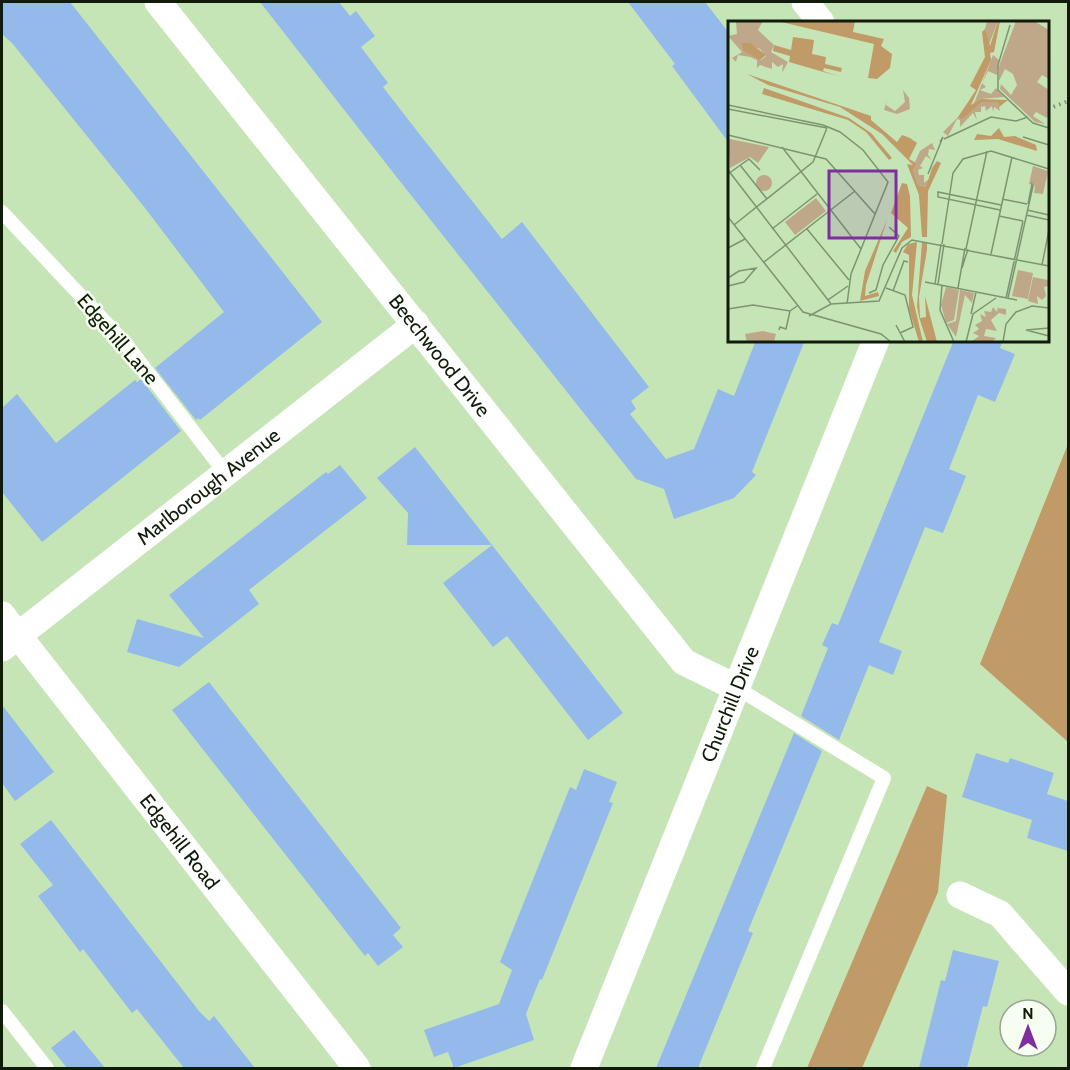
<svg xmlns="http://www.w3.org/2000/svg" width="1070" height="1070" viewBox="0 0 1070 1070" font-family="Cabin,sans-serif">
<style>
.forest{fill:#c09a67}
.building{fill:#94baeb}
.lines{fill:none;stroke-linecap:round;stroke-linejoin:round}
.path{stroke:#79906d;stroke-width:4;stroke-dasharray:1.5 4.5;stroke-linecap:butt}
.service{stroke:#fff;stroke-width:14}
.minor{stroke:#fff;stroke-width:27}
.labels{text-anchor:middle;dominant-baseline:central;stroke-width:5;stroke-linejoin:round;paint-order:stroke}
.street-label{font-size:20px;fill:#101b0a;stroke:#f5fef0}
.inset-road{fill:none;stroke:#7d9471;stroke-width:1.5}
.view{fill:#7f2e9e;fill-opacity:0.15;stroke:#7f2e9e;stroke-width:3}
.inset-edge{fill:none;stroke:#101b0a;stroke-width:3}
</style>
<rect width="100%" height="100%" fill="#c6e5b6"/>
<g class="forest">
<path d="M 1068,444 L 1068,742 L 980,664 Z"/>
<path d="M 927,786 L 947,795 L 938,892 L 862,1068 L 807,1068 Z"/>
</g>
<g class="building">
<path d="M 2,2 L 70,2 L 322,322 L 200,420 L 198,418 L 196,420 L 155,368 L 224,312 L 145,208 L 12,43 L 2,34 Z"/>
<path d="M 260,2 L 339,2 L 350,16 L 356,11 L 375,36 L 361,47 L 388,83 L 383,87 L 421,136 L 502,239 L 522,222 L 649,387 L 631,401 L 636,409 L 630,414 L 666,459 L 694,449 L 718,389 L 734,396 L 756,340 L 805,340 L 752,472 L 756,475 L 734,498 L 674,519 L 664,489 L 636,479 L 395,175 Z"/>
<path d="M 628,2 L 705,2 L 729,33 L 729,143 L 672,66 L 675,64 Z"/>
<path d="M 954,340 L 1003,340 L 1000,348 L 1015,354 L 995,402 L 978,395 L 949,469 L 966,476 L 943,533 L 925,527 L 879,642 L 902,651 L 893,675 L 869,665 L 839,740 L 801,716 L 828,648 L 822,645 L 832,623 L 838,625 Z"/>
<path d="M 141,379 L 181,431 L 42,542 L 2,492 L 2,408 L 17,394 L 56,443 L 135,380 L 137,382 Z"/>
<path d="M 415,447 L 451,493 L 492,545 L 407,545 L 408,513 L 377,478 Z"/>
<path d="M 340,465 L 367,498 L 249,590 L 259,604 L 179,667 L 127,652 L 137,619 L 204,638 L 169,595 L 326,472 L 328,474 Z"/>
<path d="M 492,545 L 623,713 L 588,740 L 507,636 L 493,647 L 443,583 Z"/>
<path d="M 209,682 L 401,928 L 393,935 L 403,947 L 378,966 L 368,953 L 365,956 L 172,710 Z"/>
<path d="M 2,705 L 54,772 L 15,801 L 2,783 Z"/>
<path d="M 794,733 L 822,751 L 748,931 L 753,933 L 698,1068 L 656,1068 Z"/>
<path d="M 976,753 L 1008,763 L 1010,758 L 1054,773 L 1047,794 L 1068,801 L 1068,851 L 1027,838 L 1032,820 L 962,797 Z"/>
<path d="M 584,769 L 617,782 L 609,802 L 613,803 L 542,980 L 540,979 L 526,1014 L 534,1040 L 454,1068 L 448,1052 L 434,1057 L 424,1030 L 499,1004 L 512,970 L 500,962 L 570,787 L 576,790 Z"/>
<path d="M 51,820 L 199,1011 L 209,1021 L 214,1016 L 255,1068 L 184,1068 L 137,1009 L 132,1013 L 83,949 L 80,952 L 38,896 L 53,885 L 20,844 Z"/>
<path d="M 953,950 L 999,961 L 987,1007 L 983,1006 L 967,1068 L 919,1068 L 941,980 L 945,981 Z"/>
<path d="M 74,1030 L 105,1068 L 67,1068 L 51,1048 Z"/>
</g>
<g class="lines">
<path class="path" d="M 1048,109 L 1068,101"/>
<g class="service">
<path d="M 2,212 L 126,344 L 226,474"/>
<path d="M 737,688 L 884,778 L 763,1068"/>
<path d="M 2,1011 L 47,1068"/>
</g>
<g class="minor">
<path id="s1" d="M 158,2 L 684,662 L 737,688"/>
<path d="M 805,2 L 821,22"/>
<path id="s2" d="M 2,615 L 357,1068"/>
<path id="s3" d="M 2,648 L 416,324"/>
<path d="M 960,895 L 1000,914 L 1068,992"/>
<path id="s4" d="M 584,1068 L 876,340"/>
</g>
</g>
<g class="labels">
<g class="street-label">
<text transform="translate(118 339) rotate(49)">Edgehill Lane</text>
<text stroke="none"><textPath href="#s1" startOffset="452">Beechwood Drive</textPath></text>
<text stroke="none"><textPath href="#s3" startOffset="262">Marlborough Avenue</textPath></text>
<text stroke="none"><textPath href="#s4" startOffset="392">Churchill Drive</textPath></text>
<text stroke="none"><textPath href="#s2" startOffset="288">Edgehill Road</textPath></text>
</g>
</g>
<g transform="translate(728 21)">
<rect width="321" height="321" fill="#c6e5b6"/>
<path d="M 8,0 L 35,0 L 30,9 L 46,24 L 43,31 L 60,41 L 54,52 L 55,43 L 50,46 L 44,41 L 44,48 L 32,44 L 29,47 L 29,39 L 22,36 L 10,34 L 8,41 L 4,37 L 14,31 L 0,15 L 9,13 ZM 13,22 L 32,28 L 38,35 L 33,39 L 15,30 ZM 259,0 L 270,0 L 260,26 L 257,8 ZM 288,0 L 306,0 L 321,9 L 321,58 L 314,54 L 309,61 L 321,69 L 321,94 L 319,97 L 308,91 L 305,95 L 317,103 L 307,101 L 272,68 L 273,63 L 283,74 L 289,64 L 285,53 L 277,48 L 271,60 L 271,45 ZM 265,34 L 271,39 L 269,54 L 260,50 L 254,62 L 258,66 L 252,69 L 263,73 L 268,67 L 276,76 L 253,78 L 245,85 ZM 175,69 L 181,77 L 182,88 L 169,93 L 156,89 L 159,79 L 158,84 L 167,90 L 177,81 ZM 254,81 L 270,81 L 272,90 L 266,86 L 265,91 L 264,85 L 258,90 L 257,85 L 253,86 L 253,91 L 247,91 L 249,99 L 245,92 L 232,106 L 232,99 L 229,98 L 220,115 L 215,111 L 230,96 L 234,99 ZM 0,117 L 2,118 L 41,126 L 30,142 L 22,136 L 2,147 ZM 204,122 L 207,129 L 201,128 L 200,134 L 204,139 L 198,135 L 192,145 L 195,147 L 190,149 L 191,154 L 196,154 L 196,162 L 201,158 L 198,166 L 190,164 L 185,149 L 189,143 L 181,138 L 187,141 L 192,130 ZM 305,145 L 320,150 L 315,173 L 306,172 L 307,165 L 301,163 ZM28 162a8 8 0 1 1 16 0a8 8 0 1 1-16 0ZM 88,177 L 98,190 L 67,214 L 57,201 ZM 290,249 L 305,252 L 300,278 L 284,275 ZM 305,256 L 320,259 L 321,265 L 316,266 L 318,275 L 314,279 L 309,275 L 310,283 L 300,280 ZM 218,266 L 231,269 L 226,299 L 218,302 L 213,284 ZM 232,269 L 246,272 L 244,282 L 237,274 L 228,316 L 219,303 L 228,300 ZM 270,284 L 270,287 L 278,288 L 278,294 L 271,292 L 263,299 L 269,310 L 258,308 L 256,315 L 268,317 L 264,321 L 244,320 L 251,315 L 245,312 L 251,308 L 247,304 L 254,300 L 252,293 L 258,296 L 256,290 L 263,291 L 265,286 L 269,291 ZM 35,310 L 48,313 L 46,321 L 19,321 L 17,313 Z" fill="#bfa889" fill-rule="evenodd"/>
<path d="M 49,0 L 127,0 L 125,11 L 156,18 L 153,25 L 164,33 L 162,47 L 149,58 L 140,57 L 146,23 ZM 270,0 L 272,0 L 266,31 L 262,32 L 263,39 L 243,84 L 253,78 L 280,79 L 271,86 L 270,81 L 254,81 L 234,99 L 230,96 L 248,69 L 242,65 L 257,36 L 254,11 L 257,8 L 262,25 ZM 65,16 L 86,19 L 84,33 L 98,36 L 97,43 L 114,47 L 113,51 L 96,47 L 95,50 L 113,56 L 61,41 L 62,35 L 45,30 L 46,24 L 63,29 ZM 13,22 L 22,22 L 38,34 L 32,39 L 15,30 ZM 19,53 L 143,95 L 143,99 L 169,121 L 174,114 L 182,117 L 189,122 L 181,138 L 189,143 L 185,149 L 190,164 L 198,166 L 204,147 L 209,140 L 213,142 L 200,170 L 199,216 L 194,216 L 191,174 L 179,143 L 185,144 L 154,113 L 112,86 L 40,64 ZM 36,67 L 121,97 L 143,112 L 164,137 L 161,139 L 138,111 L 120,99 L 34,73 ZM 271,107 L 276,116 L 287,115 L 308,124 L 309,130 L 270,118 L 246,119 L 249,113 L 263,115 ZM 174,162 L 179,163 L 182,175 L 183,216 L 174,221 L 168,232 L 165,230 L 180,207 L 163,192 ZM 159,199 L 138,264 L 137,275 L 150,271 L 151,275 L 132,280 L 137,250 ZM 189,221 L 184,274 L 195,321 L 191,321 L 181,288 L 181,234 L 175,231 L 180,223 ZM 194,221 L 199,221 L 199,229 L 191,276 L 192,297 L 198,296 L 197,275 L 209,321 L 199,321 L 191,296 L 189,285 Z" fill="#c09a67"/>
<path class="inset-road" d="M 282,4 L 270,44 L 270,69 L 305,102 L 321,107M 0,84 L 95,104 L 112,111 L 135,129 L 160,161 L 123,253 L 119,283M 0,88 L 99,107M 0,114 L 98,138 L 147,193M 295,116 L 321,124M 216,118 L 263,96 L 288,100 L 300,96M 54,126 L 133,228M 12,144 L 39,178M 0,149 L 100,279M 0,153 L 21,138 L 32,149M 200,153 L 215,116 L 212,121M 274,178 L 299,183M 272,189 L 210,176 L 210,171 L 273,184M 299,189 L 321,194M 298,194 L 321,199M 271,195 L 295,200M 0,196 L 75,291 L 153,313 L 163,321M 6,204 L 85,141 L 99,107M 44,208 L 89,173M 79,208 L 121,259M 214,223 L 225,152 L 235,138 L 263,130 L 321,148M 0,227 L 17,218M 238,228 L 259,130M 263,233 L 284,136M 36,241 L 127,170M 314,244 L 321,209M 234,247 L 240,228M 0,257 L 11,250 L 28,247 L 16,261 L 0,265M 197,261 L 289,279M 207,263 L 213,223M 210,263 L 216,223M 214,264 L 212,289 L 226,321M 158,267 L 177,274 L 185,306 L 172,312M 230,267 L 237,227M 165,270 L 176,240 L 180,241M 141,272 L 148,269 L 155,244 L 171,215 L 161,206M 278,277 L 295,200M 280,277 L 305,165 L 304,163 L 300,183M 103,283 L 100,279 L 120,265M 0,288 L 25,284 L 62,290 L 69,285M 243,293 L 248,271M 81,295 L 103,283 L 151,280 L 174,227 L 184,219 L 321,245M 168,304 L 177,321M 321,307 L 298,309 L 321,315M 51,309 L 52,306 L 58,308 L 62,290M 238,321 L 245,293 L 268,277M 275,321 L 278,303 L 288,291 L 304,285 L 321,287"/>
<path class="view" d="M 101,150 L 168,150 L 168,217 L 101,217 Z"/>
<rect width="321" height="321" class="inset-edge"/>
</g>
<rect width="1070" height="1070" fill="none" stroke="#101b0a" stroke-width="6"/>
<g transform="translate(1028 1028)"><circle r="28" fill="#f5fef0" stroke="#99a394" stroke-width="1.5"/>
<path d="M0-4.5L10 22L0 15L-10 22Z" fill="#7f2e9e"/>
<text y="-9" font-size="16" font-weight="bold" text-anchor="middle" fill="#101b0a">N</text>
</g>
</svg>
